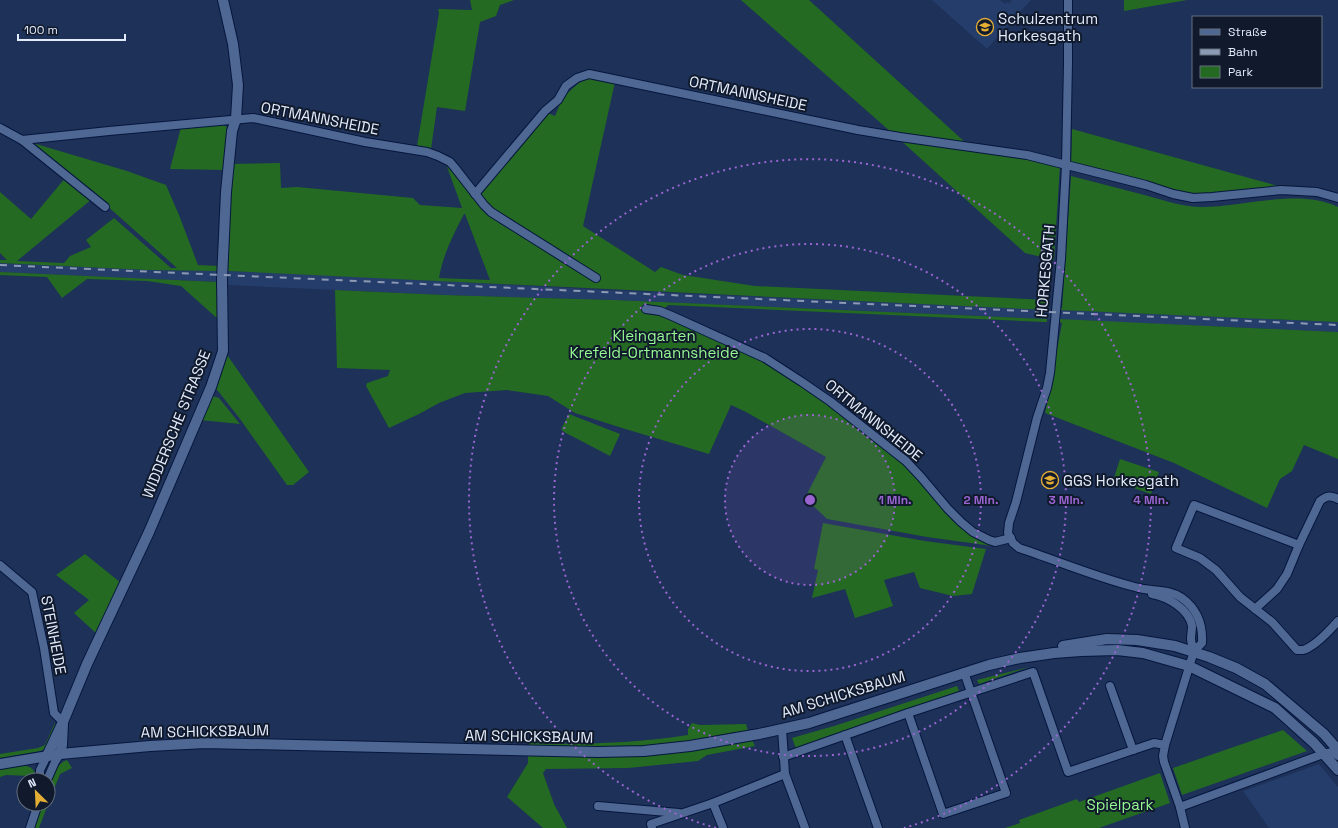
<svg xmlns="http://www.w3.org/2000/svg" width="1338" height="828" viewBox="0 0 1338 828" font-family="'Space Grotesk',sans-serif">
<style>
.built{fill:#253d6a}
.green{fill:#246a22;fill-rule:evenodd}
.lines{fill:none;stroke-linecap:round;stroke-linejoin:round}
.minor-casing{stroke:#06173d;stroke-width:10}
.tertiary-casing{stroke:#06173d;stroke-width:12}
.minor{stroke:#4f6793;stroke-width:8}
.tertiary{stroke:#4f6793;stroke-width:10}
.rail{stroke:#8c9ab4;stroke-width:2;stroke-dasharray:7 7;stroke-linecap:butt}
.ring{fill:none;stroke:#9a65d1;stroke-width:2;stroke-dasharray:2 4}
.labels{text-anchor:middle;dominant-baseline:central;stroke-width:4;stroke-linejoin:round;paint-order:stroke}
.poi-label{font-size:15px;fill:#e2ebfa;stroke:#101a2c;text-anchor:start}
.street-label{font-size:15px;fill:#e2ebfa;stroke:#101a2c}
.park-label{font-size:15px;fill:#97f991;stroke:#101a2c}
.centre{fill:#9a65d1;stroke:#101a2c;stroke-width:2}
.ring-label{font-size:12px;text-anchor:middle;font-weight:bold;fill:#9a65d1;stroke:#101a2c;stroke-width:4;stroke-linejoin:round;paint-order:stroke}
</style>
<rect width="100%" height="100%" fill="#1d3159"/>
<g class="built">
<path d="M 932,0 L 1000,0 L 1005,4 L 1007,2 L 1009,3 L 1012,0 L 1031,0 L 987,49 Z"/>
<path d="M 0,263 L 147,270 L 228,271 L 319,274 L 604,290 L 1338,322 L 1338,332 L 614,300 L 444,295 L 227,285 L 218,282 L 0,272 Z"/>
<path d="M 1319,764 L 1338,787 L 1338,828 L 1269,828 L 1243,791 Z"/>
</g>
<g class="green">
<path d="M 470,0 L 514,0 L 500,5 L 496,16 L 480,22 L 465,111 L 437,107 L 431,149 L 417,146 L 439,13 L 438,9 L 472,10 Z"/>
<path d="M 741,0 L 809,0 L 967,144 L 892,133 Z"/>
<path d="M 1124,0 L 1187,0 L 1124,11 Z"/>
<path d="M 596,78 L 615,82 L 583,226 L 655,272 L 661,267 L 683,275 L 755,286 L 1048,300 L 1047,307 L 1049,308 L 1048,310 L 228,271 L 226,247 L 231,164 L 280,163 L 281,188 L 297,187 L 413,198 L 420,205 L 462,208 L 446,164 L 478,205 L 499,223 L 595,281 L 600,276 L 500,215 L 480,196 L 490,183 L 548,113 L 555,116 L 563,97 L 580,82 L 586,79 ZM 464,214 L 465,214 L 490,280 L 439,278 C 443,255 453,235 464,214 Z"/>
<path d="M 221,124 L 227,127 L 224,170 L 170,169 L 181,127 Z"/>
<path d="M 1072,129 L 1278,186 L 1207,195 L 1175,192 L 1071,164 Z"/>
<path d="M 898,138 L 1031,158 L 1060,165 L 1054,260 L 1025,253 Z"/>
<path d="M 26,141 L 127,171 L 166,185 L 179,215 L 198,265 L 219,266 L 219,271 L 147,270 L 0,263 L 0,260 L 7,260 L 0,253 L 0,192 L 31,219 L 66,177 L 92,199 L 17,261 L 64,263 L 70,256 L 91,247 L 86,240 L 114,218 L 171,268 L 177,268 L 96,196 Z"/>
<path d="M 1071,176 C 1097,183 1123,189 1148,196 C 1166,201 1184,207 1202,207 C 1245,207 1298,188 1338,207 L 1338,322 L 1059,310 L 1059,308 L 1062,308 Z"/>
<path d="M 0,272 L 219,282 L 219,320 L 181,286 L 147,281 L 87,279 L 62,298 L 47,277 L 0,275 Z"/>
<path d="M 335,290 L 444,295 L 614,300 L 1047,319 L 1047,322 L 1043,322 L 668,305 L 663,310 L 643,306 L 642,311 L 655,313 L 666,316 L 763,362 L 797,383 L 860,429 L 904,465 L 922,483 L 953,521 L 975,538 L 992,546 L 927,537 L 827,519 L 805,498 L 826,457 L 746,412 L 731,405 L 709,454 L 622,428 L 575,413 L 548,396 L 507,390 L 465,393 L 439,403 L 419,414 L 389,428 L 366,386 L 367,383 L 388,376 L 390,370 L 337,368 Z"/>
<path d="M 1059,319 L 1338,332 L 1338,459 L 1304,445 L 1292,471 L 1280,479 L 1267,508 L 1174,463 L 1045,413 L 1062,323 L 1059,322 Z"/>
<path d="M 225,352 L 309,472 L 293,485 L 287,485 L 240,419 L 218,391 L 213,386 Z"/>
<path d="M 209,395 L 219,398 L 240,424 L 200,420 Z"/>
<path d="M 569,414 L 620,434 L 610,456 L 564,432 L 561,429 Z"/>
<path d="M 1120,459 L 1159,472 L 1151,494 L 1113,481 Z"/>
<path d="M 823,523 L 925,541 L 986,549 L 972,594 L 953,596 L 920,588 L 914,572 L 884,580 L 893,606 L 855,618 L 845,589 L 812,598 L 818,570 L 814,569 Z"/>
<path d="M 85,554 L 121,583 L 97,634 L 74,613 L 89,600 L 56,575 Z"/>
<path d="M 1029,667 L 979,684 L 977,680 Z"/>
<path d="M 957,686 L 959,691 L 796,749 L 792,738 L 834,726 Z"/>
<path d="M 55,723 L 56,730 L 47,747 L 41,751 L 0,758 L 0,754 L 38,748 L 45,745 Z"/>
<path d="M 692,723 L 700,725 L 746,724 L 748,731 L 737,733 L 735,732 L 720,735 L 717,737 L 655,745 L 605,748 L 529,747 L 529,743 C 583,745 635,743 688,735 L 688,729 Z"/>
<path d="M 1283,730 L 1307,751 L 1182,795 L 1173,768 Z"/>
<path d="M 752,740 L 755,746 L 707,755 L 698,761 L 628,768 L 546,769 L 543,773 L 554,804 L 567,828 L 543,828 L 507,797 L 528,763 L 528,755 Z"/>
<path d="M 67,760 L 72,768 L 60,774 L 48,804 C 48,799 47,793 48,788 C 50,778 57,763 67,760 Z"/>
<path d="M 22,765 C 33,767 34,769 37,780 L 34,780 L 31,776 L 6,775 L 0,777 L 0,769 Z"/>
<path d="M 1160,773 L 1170,803 L 1099,828 L 1005,828 L 1020,823 L 1019,820 L 1077,799 L 1079,802 Z"/>
<path d="M 42,804 L 48,804 L 39,828 L 34,828 Z"/>
</g>
<g class="lines">
<g class="minor-casing">
<g id="minor">
<path d="M 1068,0 L 1068,63 L 1066,165 L 1061,259 L 1050,373 L 1047,388 L 1037,418 L 1016,502 L 1009,523 L 1008,533 L 1013,543 L 1019,548 C 1058,561 1096,577 1135,587 C 1150,592 1168,588 1182,598 C 1197,609 1203,625 1202,643 L 1194,651 L 1165,745 L 1163,756 L 1164,762 L 1180,807 L 1185,828"/>
<path d="M 0,128 L 22,140 L 109,131 L 253,118 L 365,142 L 427,152 L 438,156 L 450,162 L 455,168 L 484,205 L 491,212 L 596,278"/>
<path d="M 22,140 L 105,207"/>
<path d="M 475,194 L 545,111 L 558,100 L 566,86 L 577,78 L 589,74 L 858,130 L 900,137 L 1027,155 L 1146,185 L 1173,194 L 1193,198 L 1212,197 L 1281,190 L 1317,192 L 1338,198"/>
<path d="M 646,309 L 660,311 L 672,316 L 765,358 L 802,382 L 831,402 L 906,461 L 921,477 L 948,509 L 961,522 L 973,532 L 989,540 L 995,542 L 1011,538"/>
<path d="M 1299,545 L 1194,505 L 1176,548 L 1200,558 L 1216,570 L 1240,597 L 1272,622 L 1297,650 C 1298,650 1303,650 1303,650 C 1314,647 1331,629 1338,621"/>
<path d="M 0,565 L 32,592 L 44,648 L 54,713 L 63,722"/>
<path d="M 1152,594 C 1168,597 1189,609 1192,626 C 1192,630 1191,635 1191,639 C 1191,643 1193,647 1194,651"/>
<path d="M 1255,609 L 1277,589 L 1287,574 L 1299,545 L 1320,501 C 1326,496 1330,495 1338,499"/>
<path d="M 1110,686 L 1133,750 L 1154,743 L 1165,745"/>
<path d="M 908,713 L 943,814 L 1006,793 L 964,672"/>
<path d="M 782,729 L 785,774 L 805,828"/>
<path d="M 845,735 L 878,828"/>
<path d="M 783,757 L 908,713 L 1033,672 L 1068,772 L 1133,750"/>
<path d="M 40,780 L 40,770 L 47,756"/>
<path d="M 47,780 L 55,762 L 60,754"/>
<path d="M 713,803 L 723,828"/>
<path d="M 598,806 L 679,813"/>
<path d="M 1180,807 L 1323,754 L 1332,752 L 1338,756"/>
<path d="M 30,828 L 38,804"/>
<path d="M 652,828 L 651,824 L 713,803 L 785,774"/>
</g>
</g>
<g class="tertiary-casing">
<g id="tertiary">
<path d="M 1063,646 L 1107,639 L 1137,640 L 1175,646 L 1209,657 L 1236,668 L 1265,684 L 1324,734 L 1338,750"/>
<path d="M 60,754 L 62,745 L 63,724"/>
<path d="M 47,756 L 63,722 L 87,664 L 149,532 L 211,387 L 223,351 L 222,279 L 226,192 L 232,131 L 236,119 L 238,85 L 233,44 L 223,0"/>
<path d="M 0,764 L 60,754 L 150,746 L 205,743 L 598,752 L 644,751 L 690,746 L 759,734 L 809,723 L 989,665 L 1020,658 L 1054,653 L 1081,651 L 1117,650 L 1143,653 L 1189,666 L 1275,708 L 1314,743 L 1338,770"/>
</g>
</g>
<use href="#minor" class="minor"/>
<use href="#tertiary" class="tertiary"/>
<path class="rail" d="M 0,265 L 1338,325"/>
</g>
<circle cx="810" cy="500" r="85" fill="#9a65d1" fill-opacity=".12"/>
<g class="ring">
<circle cx="810" cy="500" r="85"/>
<circle cx="810" cy="500" r="171"/>
<circle cx="810" cy="500" r="256"/>
<path d="M716 828A341 341 0 1 1 904 828"/>
</g>
<defs>
<g id="school-ring" transform="scale(0.9)"><circle r="9.5" fill="#101a2c" stroke="#e4ae35" stroke-width="1.5"/><path d="M0-5L7-2L0 1L-7-2ZM-4 1L0 2.5L4 1V4Q0 6-4 4Z" fill="#e4ae35"/></g>
</defs>
<g fill-rule="evenodd">
<use href="#school-ring" x="985" y="27"/>
<use href="#school-ring" x="1050" y="480"/>
</g>
<g class="labels">
<g class="poi-label">
<text x="998" y="18">Schulzentrum<tspan x="998" dy="17">Horkesgath</tspan></text>
<text x="1063" y="480">GGS Horkesgath</text>
</g>
<g class="street-label">
<text transform="translate(748 93) rotate(12)">ORTMANNSHEIDE</text>
<text transform="translate(320 118) rotate(11)">ORTMANNSHEIDE</text>
<text transform="translate(1045 271) rotate(-85)">HORKESGATH</text>
<text transform="translate(874 420) rotate(39)">ORTMANNSHEIDE</text>
<text transform="translate(176 424) rotate(-68)">WIDDERSCHE STRASSE</text>
<text transform="translate(54 635) rotate(79)">STEINHEIDE</text>
<text transform="translate(843 694) rotate(-17)">AM SCHICKSBAUM</text>
<text transform="translate(205 731) rotate(-1)">AM SCHICKSBAUM</text>
<text transform="translate(529 736) rotate(1)">AM SCHICKSBAUM</text>
</g>
<g class="park-label">
<text x="654" y="335">Kleingarten<tspan x="654" dy="17">Krefeld-Ortmannsheide</tspan></text>
<text x="1120" y="804">Spielpark</text>
</g>
</g>
<circle cx="810" cy="500" r="6" class="centre"/>
<g class="ring-label">
<text x="895" y="504">1 Min.</text>
<text x="981" y="504">2 Min.</text>
<text x="1066" y="504">3 Min.</text>
<text x="1151" y="504">4 Min.</text>
</g>
<rect x="1192" y="16" width="130" height="72" fill="#101a2c" stroke="#646e7e"/>
<rect x="1200" y="29" width="20" height="6" fill="#4f6793" stroke="#646e7e"/>
<text x="1228" y="36" font-size="12" fill="#e2ebfa">Straße</text>
<rect x="1200" y="49" width="20" height="6" fill="#8c9ab4" stroke="#646e7e"/>
<text x="1228" y="56" font-size="12" fill="#e2ebfa">Bahn</text>
<rect x="1200" y="66" width="20" height="12" fill="#246a22" stroke="#646e7e"/>
<text x="1228" y="76" font-size="12" fill="#e2ebfa">Park</text>
<g transform="translate(36 792) rotate(336)"><circle r="19" fill="#101a2c" stroke="#646e7e"/>
<path d="M0-3L7 15L0 10L-7 15Z" fill="#e4ae35"/>
<text y="-6" font-size="11" font-weight="bold" text-anchor="middle" fill="#e2ebfa">N</text>
</g>
<path d="M18 34v6h107v-6" fill="none" stroke="#e2ebfa" stroke-width="2"/>
<text x="24" y="34" font-size="12" fill="#e2ebfa" stroke="#101a2c" stroke-width="3" paint-order="stroke">100 m</text>
</svg>
